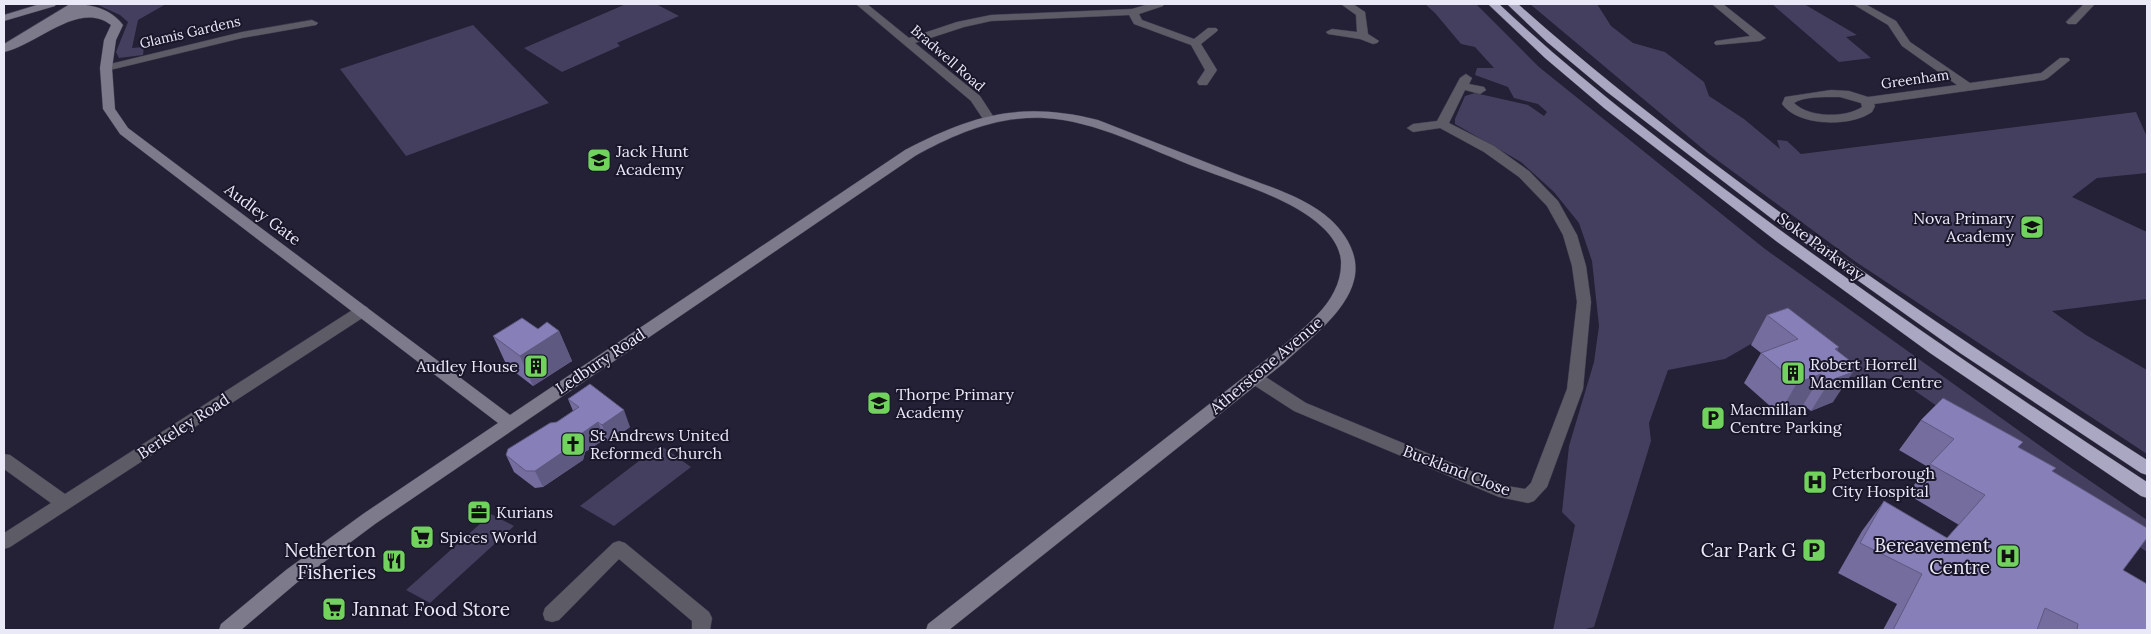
<svg xmlns="http://www.w3.org/2000/svg" width="2151" height="634" viewBox="0 0 2151 634" font-family="Lora,serif">
<style>
.green{fill:#443f5e}
.lines{fill:none;stroke-linecap:round;stroke-linejoin:round}
.street-casing{stroke:#403c50;stroke-width:1}
.secondary-casing{stroke:#403c50;stroke-width:1}
.highway-casing{stroke:#403c50;stroke-width:1}
.street{fill:#5c5b66;fill-rule:evenodd}
.secondary{fill:#7c7a8b;fill-rule:evenodd}
.highway{fill:#aaa7c2;fill-rule:evenodd}
.wall{fill:#746d9d}
.shaded-wall{fill:#5e5980}
.building{fill:#877fb7;stroke:#5e5980}
.labels{text-anchor:middle;dominant-baseline:central;stroke-width:4;stroke-linejoin:round;paint-order:stroke}
.far-street-label{font-size:14px;fill:#eae9f7;stroke:#1a172b}
.poi-label{font-size:16px;fill:#eae9f7;stroke:#1a172b;text-anchor:start}
.street-label{font-size:16px;fill:#eae9f7;stroke:#1a172b}
.near-poi-label{font-size:19px;fill:#eae9f7;stroke:#1a172b;text-anchor:end}
</style>
<rect width="100%" height="100%" fill="#242035"/>
<g class="green">
<path d="M 96,4 L 166,4 L 138,20 L 132,48 L 144,47 L 143,55 L 119,58 L 116,52 L 128,22 L 120,15 Z"/>
<path d="M 626,4 L 656,4 L 679,16 L 617,43 L 620,46 L 562,72 L 524,48 Z"/>
<path d="M 1425,4 L 1476,4 L 1539,67 L 1765,249 L 2064,463 L 2147,520 L 2147,552 L 1898,379 L 1829,376 L 1775,330 L 1725,359 L 1668,370 L 1649,423 L 1651,441 L 1594,627 L 1581,630 L 1553,630 L 1575,525 L 1562,512 L 1569,446 L 1594,362 L 1599,326 L 1592,261 L 1579,223 L 1554,192 L 1521,162 L 1455,124 L 1455,119 L 1465,96 L 1475,93 L 1528,105 L 1544,116 L 1547,112 L 1538,104 L 1514,98 L 1508,87 L 1475,75 L 1477,68 L 1494,68 L 1475,47 L 1461,44 L 1435,13 Z"/>
<path d="M 1530,4 L 1597,4 L 1611,26 L 1633,43 L 1665,52 L 1704,82 L 1709,96 L 1744,119 L 1780,149 L 1777,140 L 1787,141 L 1801,154 L 2136,112 L 2147,137 L 2147,173 L 2097,178 L 2072,197 L 2147,232 L 2147,299 L 2052,311 L 2086,335 L 2147,370 L 2147,454 L 1856,262 L 1709,154 Z"/>
<path d="M 1772,4 L 1804,4 L 1857,35 L 1846,37 L 1871,58 L 1839,62 Z"/>
<path d="M 473,25 L 549,103 L 406,156 L 340,69 Z"/>
<path d="M 660,445 L 691,467 L 614,526 L 580,506 Z"/>
<path d="M 491,514 L 514,526 L 430,603 L 406,590 Z"/>
</g>
<g class="lines">
<g class="street-casing">
<g id="street">
<path d="M 856,4 L 867,4 L 909,38 L 957,22 L 991,15 L 1132,9 L 1149,4 L 1164,4 L 1163,6 L 1139,14 L 1142,20 L 1194,39 L 1208,28 L 1216,28 L 1218,30 L 1216,32 L 1201,44 L 1217,70 L 1207,85 L 1199,85 L 1197,82 L 1205,70 L 1191,45 L 1134,24 L 1129,15 L 991,21 L 964,27 L 915,43 L 980,96 L 995,119 L 989,123 L 985,122 L 971,101 Z"/>
<path d="M 1341,4 L 1353,4 L 1365,12 L 1368,34 L 1379,41 L 1377,43 L 1373,44 L 1360,39 L 1328,34 L 1326,32 L 1332,29 L 1357,32 L 1356,15 Z"/>
<path d="M 1712,4 L 1723,4 L 1766,38 L 1760,41 L 1716,45 L 1714,43 L 1716,41 L 1750,36 Z"/>
<path d="M 1853,4 L 1865,4 L 1896,21 L 1910,42 L 1970,83 L 2041,73 L 2060,58 L 2068,58 L 2070,60 L 2048,78 L 2044,80 L 1874,104 L 1875,106 L 1872,112 C 1851,127 1799,127 1782,104 L 1785,97 L 1831,90 L 1849,91 L 1868,97 L 1957,85 L 1902,46 L 1888,25 ZM 1840,97 L 1861,103 L 1862,107 C 1846,118 1809,118 1794,103 C 1804,96 1827,97 1840,97 Z"/>
<path d="M 2084,4 L 2095,4 L 2076,24 L 2068,24 L 2066,22 Z"/>
<path d="M 312,20 L 318,23 L 316,25 L 242,38 L 106,71 L 100,68 L 102,66 L 242,32 Z"/>
<path d="M 1466,74 L 1472,78 L 1469,84 L 1484,87 L 1486,90 L 1480,94 L 1465,90 L 1449,123 L 1494,146 L 1529,171 L 1558,201 L 1577,235 L 1586,266 L 1591,302 L 1583,389 L 1547,487 L 1534,501 L 1528,503 L 1499,497 L 1294,411 L 1249,382 L 1247,378 L 1249,374 L 1255,372 L 1261,374 L 1306,403 L 1507,486 L 1525,489 L 1531,483 L 1567,389 L 1577,302 L 1572,266 L 1563,235 L 1547,206 L 1519,177 L 1484,152 L 1440,128 L 1413,132 L 1407,128 L 1413,124 L 1437,121 L 1460,78 Z"/>
<path d="M 362,306 L 367,307 L 369,311 L 367,315 L 10,547 L 4,549 L 4,533 L 51,503 L 4,469 L 4,454 L 10,455 L 65,494 L 357,307 Z"/>
<path d="M 619,541 L 625,543 L 709,612 L 712,618 L 710,630 L 692,630 L 692,621 L 619,559 L 559,620 L 552,622 L 545,620 L 543,614 L 545,608 L 613,543 Z"/>
</g>
</g>
<g class="secondary-casing">
<g id="secondary">
<path d="M 40,4 L 56,4 L 55,6 L 4,21 L 4,15 Z"/>
<path d="M 70,4 C 88,4 110,7 123,25 L 116,40 L 112,68 L 115,109 L 128,128 L 510,415 L 905,150 C 974,114 1022,101 1098,120 C 1144,138 1190,156 1236,174 C 1267,186 1306,197 1331,220 C 1347,235 1360,257 1354,280 C 1346,313 1307,341 1284,363 L 949,630 L 926,630 L 928,624 L 1272,355 C 1300,330 1343,303 1341,261 C 1340,247 1331,235 1321,226 C 1292,199 1235,182 1198,168 C 1151,150 1094,120 1044,118 C 996,116 955,134 915,156 L 375,524 L 300,580 L 241,630 L 219,630 L 221,624 L 286,570 L 363,514 L 498,423 L 120,134 L 103,109 L 100,68 L 104,40 L 111,25 C 79,0 37,45 4,52 L 4,44 Z"/>
</g>
</g>
<g class="highway-casing">
<g id="highway">
<path d="M 1488,4 L 1499,4 C 1580,80 1668,147 1757,213 C 1884,307 2015,396 2147,482 L 2147,498 L 2141,496 L 1930,353 L 1776,241 L 1604,108 L 1545,58 Z"/>
<path d="M 1507,4 L 1518,4 C 1577,57 1639,106 1703,155 C 1846,264 1996,363 2147,460 L 2147,475 L 2141,473 L 1960,353 L 1784,228 L 1607,92 L 1547,42 Z"/>
</g>
</g>
<use href="#street" class="street"/>
<use href="#secondary" class="secondary"/>
<use href="#highway" class="highway"/>
</g>
<g class="wall">
<path d="M 1767,315 L 1837,350 L 1845,366 L 1833,402 L 1811,411 L 1803,405 L 1779,414 L 1744,383 L 1761,353 L 1751,345 Z"/>
<path d="M 538,329 L 559,331 L 572,361 L 533,386 L 507,366 L 493,336 Z"/>
<path d="M 568,399 L 630,427 L 609,442 L 605,439 L 585,452 L 583,460 L 543,487 L 535,488 L 514,472 L 506,455 L 573,411 Z"/>
<path d="M 1921,420 L 2018,447 L 2052,472 L 2123,570 L 2147,630 L 1883,630 L 1897,604 L 1838,573 L 1862,531 L 1884,501 L 1947,538 L 1959,525 L 1907,494 L 1928,467 L 1899,450 Z"/>
</g>
<g class="shaded-wall">
<path d="M 559,331 L 572,361 L 533,386 L 520,356 Z"/>
<path d="M 1839,347 L 1803,405 L 1779,414 L 1797,383 L 1835,349 Z"/>
<path d="M 1849,360 L 1838,377 L 1853,372 L 1833,402 L 1811,411 L 1841,363 Z"/>
<path d="M 624,410 L 630,427 L 609,442 L 602,425 Z"/>
<path d="M 598,422 L 605,439 L 585,452 L 583,460 L 543,487 L 535,471 L 578,436 Z"/>
</g>
<g class="building">
<path d="M 1788,308 L 1839,347 L 1835,349 L 1849,360 L 1841,363 L 1853,372 L 1829,381 L 1821,374 L 1797,383 L 1761,353 L 1798,339 L 1767,315 Z"/>
<path d="M 522,318 L 538,329 L 547,322 L 559,331 L 520,356 L 493,336 Z"/>
<path d="M 590,384 L 624,410 L 602,425 L 598,422 L 578,436 L 576,443 L 535,471 L 526,471 L 506,455 L 508,449 L 550,423 L 557,422 L 579,407 L 568,399 Z"/>
<path d="M 1943,398 L 2023,442 L 2018,447 L 2056,468 L 2052,471 L 2147,528 L 2147,538 L 2123,570 L 2147,584 L 2147,630 L 2077,630 L 2078,624 L 2045,608 L 2037,630 L 1893,630 L 1922,574 L 1860,543 L 1884,501 L 1947,538 L 1985,495 L 1930,464 L 1954,439 L 1921,420 Z"/>
</g>
<defs>
<g id="school-square" transform="scale(1.25)"><rect x="-9" y="-9" width="18" height="18" rx="4" fill="#71d35e" stroke="#1a172b"/><path d="M0-5L7-2L0 1L-7-2ZM-4 1L0 2.5L4 1V4Q0 6-4 4Z" fill="#111"/></g>
<g id="building-square" transform="scale(1.25)"><rect x="-9" y="-9" width="18" height="18" rx="4" fill="#71d35e" stroke="#1a172b"/><path d="M-4-6H4V6H1V3H-1V6H-4ZM-2.5-4.3h1.7v1.8h-1.7ZM.8-4.3h1.7v1.8H.8ZM-2.5-1h1.7V.8h-1.7ZM.8-1h1.7V.8H.8Z" fill="#111"/></g>
<g id="parking-square" transform="scale(1.25)"><rect x="-9" y="-9" width="18" height="18" rx="4" fill="#71d35e" stroke="#1a172b"/><path d="M-3.5-5.5H1a3.5 3.5 0 0 1 0 7H-1V5.5H-3.5ZM-1-3.4V-.6H.8a1.4 1.4 0 0 0 0-2.8Z" fill="#111"/></g>
<g id="church-square" transform="scale(1.25)"><rect x="-9" y="-9" width="18" height="18" rx="4" fill="#71d35e" stroke="#1a172b"/><path d="M-1.2-6h2.4v3.5h3.3v2.4h-3.3V6h-2.4V-.1h-3.3v-2.4h3.3Z" fill="#111"/></g>
<g id="hospital-square" transform="scale(1.25)"><rect x="-9" y="-9" width="18" height="18" rx="4" fill="#71d35e" stroke="#1a172b"/><path d="M-5-5h3v3.5h4V-5h3V5h-3V1.5h-4V5h-3Z" fill="#111"/></g>
<g id="office-square" transform="scale(1.25)"><rect x="-9" y="-9" width="18" height="18" rx="4" fill="#71d35e" stroke="#1a172b"/><path d="M-6-3h4V-5.5h4V-3h4V5H-6ZM-1-4.5V-3h2v-1.5ZM-6 0V1H6V0Z" fill="#111"/></g>
<g id="supermarket-square" transform="scale(1.25)"><rect x="-9" y="-9" width="18" height="18" rx="4" fill="#71d35e" stroke="#1a172b"/><path d="M-6-5.5h2.5l.6 2H6L4.5 2H-2.5L-4.4-4H-6ZM-1.5 3.2a1.3 1.3 0 1 0 .1 0ZM3 3.2a1.3 1.3 0 1 0 .1 0Z" fill="#111"/></g>
<g id="restaurant-square" transform="scale(1.25)"><rect x="-9" y="-9" width="18" height="18" rx="4" fill="#71d35e" stroke="#1a172b"/><path d="M-5-6h1v4h1v-4h1v4h1v-4h1v5L-1.5 .5V6h-2V.5L-5-1ZM5-6V6H3V1.5H1.5Q1.5-4 5-6Z" fill="#111"/></g>
</defs>
<g fill-rule="evenodd">
<use href="#school-square" x="599" y="160"/>
<use href="#school-square" x="2032" y="227"/>
<use href="#building-square" x="536" y="366"/>
<use href="#building-square" x="1793" y="373"/>
<use href="#school-square" x="879" y="403"/>
<use href="#parking-square" x="1713" y="418"/>
<use href="#church-square" x="573" y="444"/>
<use href="#hospital-square" x="1815" y="482"/>
<use href="#office-square" x="479" y="512"/>
<use href="#supermarket-square" x="422" y="537"/>
<use href="#parking-square" x="1814" y="550"/>
<use href="#hospital-square" x="2008" y="556"/>
<use href="#restaurant-square" x="394" y="561"/>
<use href="#supermarket-square" x="334" y="609"/>
</g>
<g class="labels">
<g class="far-street-label">
<text transform="translate(190 32) rotate(-13)">Glamis Gardens</text>
<text transform="translate(948 58) rotate(41)">Bradwell Road</text>
<text transform="translate(1915 79) rotate(-8)">Greenham</text>
</g>
<g class="poi-label">
<text x="616" y="151">Jack Hunt<tspan x="616" dy="18">Academy</tspan></text>
<text x="2014" y="218" text-anchor="end">Nova Primary<tspan x="2014" dy="18">Academy</tspan></text>
<text x="1810" y="364">Robert Horrell<tspan x="1810" dy="18">Macmillan Centre</tspan></text>
<text x="518" y="366" text-anchor="end">Audley House</text>
<text x="896" y="394">Thorpe Primary<tspan x="896" dy="18">Academy</tspan></text>
<text x="1730" y="409">Macmillan<tspan x="1730" dy="18">Centre Parking</tspan></text>
<text x="590" y="435">St Andrews United<tspan x="590" dy="18">Reformed Church</tspan></text>
<text x="1832" y="473">Peterborough<tspan x="1832" dy="18">City Hospital</tspan></text>
<text x="496" y="512">Kurians</text>
<text x="440" y="537">Spices World</text>
</g>
<g class="street-label">
<text transform="translate(263 214) rotate(37)">Audley Gate</text>
<text transform="translate(1821 246) rotate(36)">Soke Parkway</text>
<text transform="translate(600 361) rotate(-34)">Ledbury Road</text>
<text transform="translate(1266 365) rotate(-40)">Atherstone Avenue</text>
<text transform="translate(183 426) rotate(-33)">Berkeley Road</text>
<text transform="translate(1457 470) rotate(21)">Buckland Close</text>
</g>
<g class="near-poi-label">
<text x="1990" y="545">Bereavement<tspan x="1990" dy="22">Centre</tspan></text>
<text x="376" y="550">Netherton<tspan x="376" dy="22">Fisheries</tspan></text>
<text x="1796" y="550">Car Park G</text>
<text x="352" y="609" text-anchor="start">Jannat Food Store</text>
</g>
</g>
<rect width="2151" height="634" fill="none" stroke="#eae9f7" stroke-width="10"/>
</svg>
